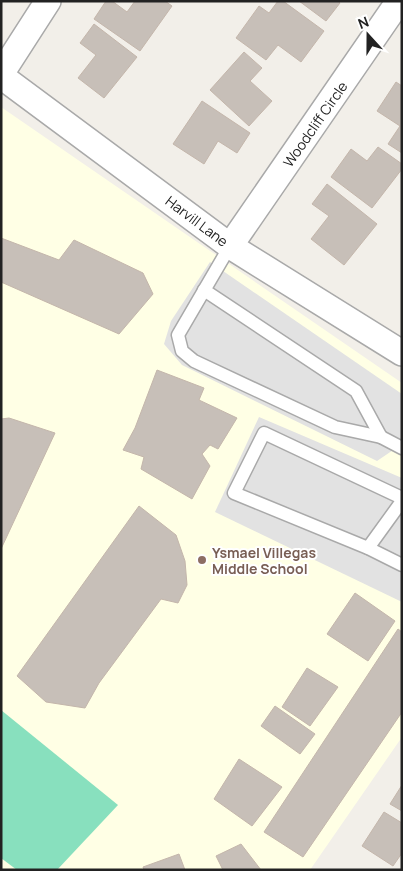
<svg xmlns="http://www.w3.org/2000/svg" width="403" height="871" viewBox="0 0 403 871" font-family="Manrope,sans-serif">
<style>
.education{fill:#ffffe5}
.pitch{fill:#88e0be}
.parking{fill:#e2e2e2}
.building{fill:#c7bfb8;stroke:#c4b6ab}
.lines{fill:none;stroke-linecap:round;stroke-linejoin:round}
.service-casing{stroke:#a9a9a9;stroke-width:15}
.minor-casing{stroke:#a9a9a9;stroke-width:28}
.service{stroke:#fff;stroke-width:12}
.minor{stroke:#fff;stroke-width:25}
.education-dot{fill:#8d6e63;stroke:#fff;stroke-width:2}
.labels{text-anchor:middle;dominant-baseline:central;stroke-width:4;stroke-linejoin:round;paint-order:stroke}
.street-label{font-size:14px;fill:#222;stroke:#fff}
.education-label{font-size:14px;font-weight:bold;fill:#785e54;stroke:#fff;text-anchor:start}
</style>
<rect width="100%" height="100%" fill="#f2efe9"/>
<path class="education" d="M 1,107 L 402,383 L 402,737 L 310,870 L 1,870 Z"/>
<path class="pitch" d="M 1,710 L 118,805 L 57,870 L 17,870 L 1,858 Z"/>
<g class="parking">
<path d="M 210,262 L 402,394 L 402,444 L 377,461 L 182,365 L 164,344 L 171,321 Z"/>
<path d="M 259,417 L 402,478 L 402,602 L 215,512 Z"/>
</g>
<g class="building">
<path d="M 106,1 L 112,1 L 127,12 L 135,1 L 165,1 L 172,6 L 140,51 L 94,19 Z"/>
<path d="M 278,1 L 283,1 L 324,31 L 301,62 L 278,45 L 266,60 L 236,38 L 259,6 L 269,13 Z"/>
<path d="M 299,1 L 338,1 L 340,3 L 326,21 Z"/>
<path d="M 94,24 L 137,57 L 104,98 L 78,78 L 96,55 L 80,43 Z"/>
<path d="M 244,52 L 262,68 L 250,81 L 272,101 L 249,126 L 210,90 Z"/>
<path d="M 396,82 L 402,86 L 402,153 L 388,144 L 400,126 L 377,111 Z"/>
<path d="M 202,101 L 250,133 L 237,153 L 218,141 L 204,164 L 173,144 Z"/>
<path d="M 378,147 L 402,164 L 402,169 L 372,208 L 331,177 L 351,149 L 367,161 Z"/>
<path d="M 327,184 L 377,224 L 344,265 L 311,239 L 329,216 L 312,204 Z"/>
<path d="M 1,238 L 59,260 L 74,240 L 143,273 L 153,294 L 119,334 L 1,282 Z"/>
<path d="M 157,370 L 204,388 L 199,400 L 237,418 L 218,449 L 210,445 L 202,454 L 210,466 L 192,499 L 141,469 L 144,457 L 123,450 L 135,428 Z"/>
<path d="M 9,418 L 55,433 L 1,549 L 1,419 Z"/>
<path d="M 139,506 L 176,535 L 185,561 L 187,585 L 178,603 L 161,599 L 99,683 L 85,708 L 46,702 L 17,676 Z"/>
<path d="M 355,593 L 395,621 L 368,661 L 327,634 Z"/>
<path d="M 398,629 L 402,632 L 402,712 L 303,857 L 264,832 Z"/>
<path d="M 307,668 L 338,687 L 310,726 L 282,707 Z"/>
<path d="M 275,706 L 315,734 L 300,754 L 261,726 Z"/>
<path d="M 239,759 L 282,787 L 252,826 L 214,799 Z"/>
<path d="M 402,785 L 402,811 L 390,804 Z"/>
<path d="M 384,812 L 402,823 L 402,853 L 393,866 L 362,846 Z"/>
<path d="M 241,844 L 261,870 L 223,870 L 216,856 Z"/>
<path d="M 179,854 L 185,870 L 144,870 L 143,867 Z"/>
</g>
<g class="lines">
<g class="service-casing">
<g id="service">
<path d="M 230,246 L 178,335 L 182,351 L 194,361 L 335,427 L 381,437 L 402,448"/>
<path d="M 204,290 L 356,391 L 381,437"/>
<path d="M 402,498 L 264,433 L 234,493 L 368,548 L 402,565"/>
<path d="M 368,548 L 402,501"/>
</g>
</g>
<g class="minor-casing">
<g id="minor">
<path d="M 1,74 L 48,1"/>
<path d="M 1,76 L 230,246 L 402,353"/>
<path d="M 230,246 L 399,1"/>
</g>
</g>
<use href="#service" class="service"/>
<use href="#minor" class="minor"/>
</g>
<circle class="education-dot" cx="202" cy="560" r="5"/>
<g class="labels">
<g class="street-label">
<text transform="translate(315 124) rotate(-55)">Woodcliff Circle</text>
<text transform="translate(197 221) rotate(37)">Harvill Lane</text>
</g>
<g class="education-label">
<text x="212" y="552">Ysmael Villegas<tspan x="212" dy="16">Middle School</tspan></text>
</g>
</g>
<rect width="403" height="871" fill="none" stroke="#222222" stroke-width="5"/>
<g transform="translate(368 35) rotate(339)" stroke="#ffffff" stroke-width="4" paint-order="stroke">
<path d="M0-4L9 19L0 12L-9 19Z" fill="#222222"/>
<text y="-8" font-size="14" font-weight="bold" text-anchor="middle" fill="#222222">N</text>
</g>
</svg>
